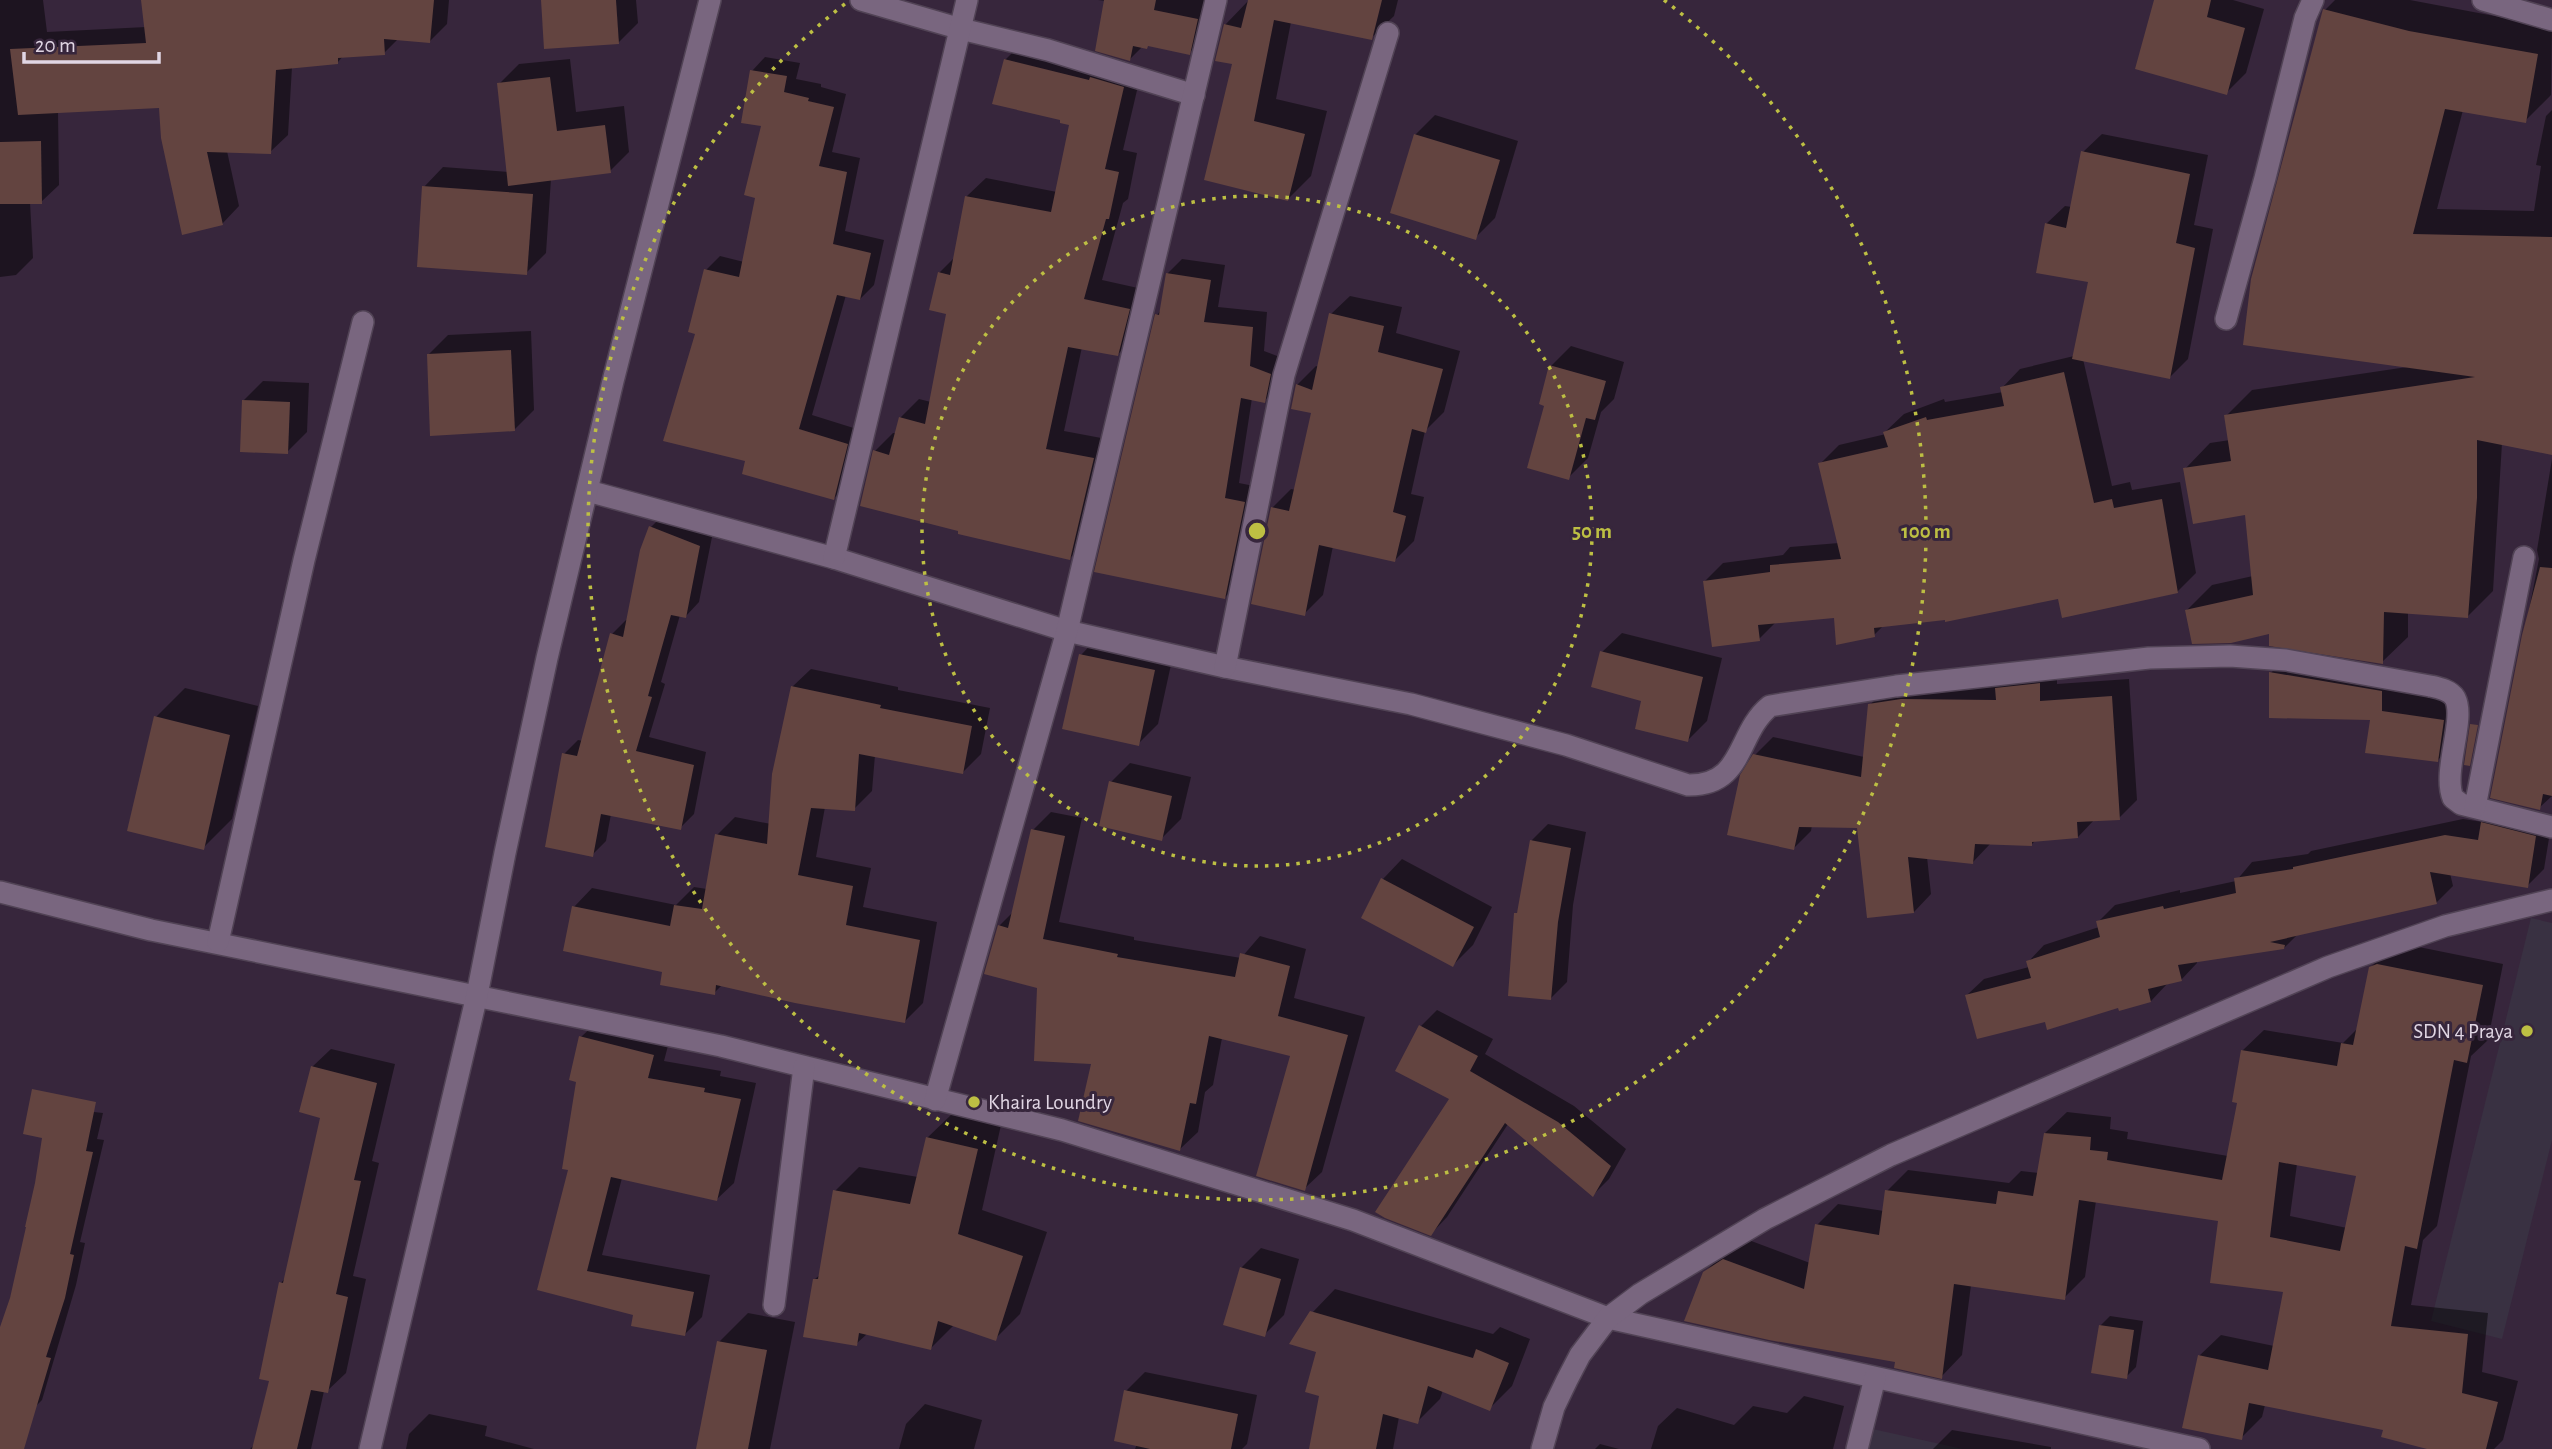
<svg xmlns="http://www.w3.org/2000/svg" width="2552" height="1449" viewBox="0 0 2552 1449" font-family="'Alegreya Sans',sans-serif">
<style>
.education{fill:#393142}
.shadow{fill:#0007;fill-rule:evenodd}
.building{fill:#634440;fill-rule:evenodd}
.lines{fill:none;stroke-linecap:round;stroke-linejoin:round}
.street-casing{stroke:#514355;stroke-width:24}
.street{stroke:#79667f;stroke-width:21}
.ring{fill:none;stroke:#bdbf43;stroke-width:3.5;stroke-dasharray:3.5 7}
.poi-dot{fill:#bdbf43;stroke:#37263c;stroke-width:2.5}
.labels{text-anchor:middle;dominant-baseline:central;stroke-width:6;stroke-linejoin:round;paint-order:stroke}
.poi-label{font-size:21px;fill:#e1d6e4;stroke:#37263c;text-anchor:end}
.centre{fill:#bdbf43;stroke:#37263c;stroke-width:3.5}
.ring-label{font-size:21px;text-anchor:middle;font-weight:bold;fill:#bdbf43;stroke:#37263c;stroke-width:6;stroke-linejoin:round;paint-order:stroke}
</style>
<rect width="100%" height="100%" fill="#37263c"/>
<g class="education">
<path d="M 2531,918 L 2552,923 L 2552,1140 L 2502,1339 L 2431,1321 Z"/>
<path d="M 1850,1424 L 1963,1449 L 1846,1449 Z"/>
</g>
<g class="shadow">
<path d="M 0,0 L 43,0 L 47,32 L 146,27 L 143,0 L 449,0 L 447,24 L 430,41 L 398,39 L 384,53 L 344,55 L 338,62 L 292,67 L 288,135 L 270,152 L 227,151 L 239,206 L 222,224 L 161,106 L 58,111 L 59,185 L 41,202 L 30,202 L 33,258 L 16,275 L 0,277 Z"/>
<path d="M 542,0 L 636,0 L 638,23 L 618,43 Z"/>
<path d="M 1098,0 L 1211,0 L 1207,35 L 1189,53 L 1149,44 L 1143,46 L 1129,60 L 1106,1 Z"/>
<path d="M 1249,0 L 1398,0 L 1394,16 L 1371,38 L 1291,22 L 1276,99 L 1327,111 L 1311,176 L 1288,199 L 1206,179 L 1234,63 L 1225,25 Z"/>
<path d="M 2156,0 L 2233,0 L 2264,9 L 2246,73 L 2226,93 Z"/>
<path d="M 2335,0 L 2410,0 L 2552,27 L 2551,95 L 2525,121 L 2463,110 L 2437,209 L 2534,211 L 2541,166 L 2536,165 L 2546,116 L 2552,110 L 2552,453 L 2502,443 L 2493,591 L 2467,617 L 2408,612 L 2408,637 L 2382,662 L 2186,611 L 2212,585 L 2253,576 L 2247,513 L 2185,469 L 2210,443 L 2230,440 L 2226,416 L 2252,390 L 2407,367 L 2325,10 Z"/>
<path d="M 1024,41 L 1142,69 L 1123,150 L 1137,153 L 1128,199 L 1123,203 L 1102,280 L 1147,290 L 1137,336 L 1118,354 L 1082,347 L 1064,431 L 1112,440 L 1088,540 L 1070,558 L 875,451 L 893,433 L 896,433 L 900,418 L 919,399 L 931,402 L 948,312 L 939,273 L 955,257 L 967,196 L 986,178 L 1057,192 L 1071,124 L 1062,119 L 1005,60 Z"/>
<path d="M 765,57 L 800,63 L 796,79 L 821,84 L 821,87 L 846,94 L 832,152 L 860,158 L 845,231 L 884,240 L 874,285 L 860,299 L 846,295 L 812,415 L 860,430 L 848,484 L 834,498 L 747,460 L 697,333 L 706,270 L 720,256 L 744,262 L 758,196 L 764,125 L 752,71 Z"/>
<path d="M 570,59 L 576,112 L 624,106 L 629,152 L 610,171 L 551,179 L 546,253 L 526,273 L 424,187 L 443,167 L 509,172 L 499,84 L 519,64 Z"/>
<path d="M 1435,115 L 1518,141 L 1495,218 L 1475,238 L 1415,135 Z"/>
<path d="M 2102,134 L 2208,155 L 2194,225 L 2213,229 L 2188,359 L 2169,378 L 2083,359 L 2112,486 L 2130,482 L 2132,490 L 2180,482 L 2196,573 L 2177,592 L 2059,597 L 1946,619 L 1884,625 L 1874,635 L 1836,616 L 1777,621 L 1759,639 L 1705,581 L 1723,563 L 1783,555 L 1790,547 L 1839,543 L 1820,464 L 1839,445 L 1886,434 L 1885,432 L 1904,414 L 1944,399 L 1945,402 L 2003,392 L 2002,388 L 2020,369 L 2074,356 L 2090,281 L 2046,224 L 2065,206 L 2072,207 L 2083,152 Z"/>
<path d="M 1182,259 L 1225,265 L 1218,307 L 1267,312 L 1264,351 L 1285,359 L 1279,386 L 1264,401 L 1252,398 L 1239,483 L 1259,487 L 1240,582 L 1225,597 L 1157,315 L 1161,310 L 1168,273 Z"/>
<path d="M 1350,296 L 1402,307 L 1396,333 L 1460,351 L 1444,412 L 1425,431 L 1411,494 L 1424,497 L 1414,541 L 1395,560 L 1333,546 L 1323,595 L 1304,614 L 1272,508 L 1291,489 L 1296,490 L 1313,412 L 1297,385 L 1316,366 L 1319,367 L 1331,314 Z"/>
<path d="M 531,331 L 534,410 L 515,429 L 429,354 L 448,335 Z"/>
<path d="M 1571,346 L 1624,362 L 1614,399 L 1601,412 L 1588,458 L 1568,478 L 1546,404 L 1551,366 Z"/>
<path d="M 263,381 L 309,383 L 307,432 L 287,452 L 243,401 Z"/>
<path d="M 2552,459 L 2552,796 L 2539,808 L 2492,797 L 2539,559 L 2537,550 Z"/>
<path d="M 665,513 L 713,532 L 699,602 L 686,616 L 680,615 L 661,682 L 665,684 L 649,737 L 706,752 L 694,814 L 680,828 L 611,814 L 606,841 L 592,855 L 564,754 L 578,740 L 583,741 L 612,634 L 626,620 L 628,621 L 651,527 Z"/>
<path d="M 1622,633 L 1722,658 L 1707,721 L 1688,740 L 1644,700 L 1602,652 Z"/>
<path d="M 1100,635 L 1174,651 L 1158,724 L 1138,744 L 1081,655 Z"/>
<path d="M 2290,653 L 2401,672 L 2401,692 L 2463,701 L 2457,740 L 2438,760 L 2372,719 L 2271,673 Z"/>
<path d="M 2057,667 L 2057,684 L 2129,679 L 2137,800 L 2119,818 L 2095,819 L 2078,837 L 2036,840 L 2032,844 L 1990,844 L 1973,862 L 1927,857 L 1931,894 L 1914,912 L 1859,826 L 1812,825 L 1811,831 L 1794,848 L 1755,755 L 1773,737 L 1864,757 L 1870,705 L 1887,687 Z"/>
<path d="M 811,669 L 898,687 L 898,690 L 990,708 L 981,754 L 963,772 L 875,755 L 872,791 L 854,809 L 825,807 L 816,857 L 871,868 L 863,907 L 937,922 L 923,1003 L 905,1021 L 723,984 L 714,993 L 664,970 L 574,907 L 592,888 L 676,905 L 694,887 L 707,889 L 717,835 L 735,817 L 771,824 L 792,687 Z"/>
<path d="M 185,688 L 258,706 L 232,819 L 203,848 L 156,717 Z"/>
<path d="M 1130,763 L 1191,777 L 1181,819 L 1161,839 L 1111,782 Z"/>
<path d="M 2499,807 L 2552,820 L 2544,869 L 2527,886 L 2450,873 L 2453,886 L 2436,903 L 2298,934 L 2284,948 L 2197,960 L 2197,963 L 2181,980 L 2167,984 L 2151,1001 L 2046,1020 L 1967,995 L 1984,979 L 2029,967 L 2028,962 L 2044,945 L 2099,927 L 2098,922 L 2115,905 L 2180,890 L 2180,893 L 2236,881 L 2252,862 L 2308,854 L 2311,851 L 2463,819 L 2483,822 Z"/>
<path d="M 1051,812 L 1082,818 L 1059,922 L 1134,937 L 1134,940 L 1241,958 L 1260,936 L 1306,949 L 1294,998 L 1365,1017 L 1322,1172 L 1304,1189 L 1292,1055 L 1222,1038 L 1213,1085 L 1205,1092 L 1198,1132 L 1180,1149 L 1093,1062 L 1039,987 L 999,926 L 1013,912 L 1033,830 Z"/>
<path d="M 1548,824 L 1586,832 L 1573,905 L 1567,982 L 1551,998 L 1516,914 L 1519,910 L 1532,840 Z"/>
<path d="M 1402,859 L 1492,907 L 1473,945 L 1453,965 L 1383,879 Z"/>
<path d="M 2399,943 L 2503,964 L 2488,1040 L 2471,1056 L 2437,1226 L 2423,1240 L 2411,1305 L 2488,1313 L 2482,1372 L 2518,1381 L 2503,1440 L 2494,1449 L 2434,1449 L 2385,1429 L 2265,1405 L 2262,1417 L 2241,1438 L 2199,1356 L 2221,1335 L 2274,1346 L 2285,1291 L 2219,1220 L 2096,1201 L 2085,1277 L 2064,1298 L 1971,1285 L 1962,1355 L 1941,1377 L 1897,1360 L 1704,1273 L 1726,1251 L 1746,1239 L 1810,1263 L 1817,1225 L 1838,1204 L 1884,1211 L 1887,1191 L 1908,1170 L 2009,1183 L 2021,1171 L 2039,1173 L 2045,1133 L 2067,1112 L 2111,1117 L 2110,1129 L 2128,1132 L 2127,1139 L 2228,1156 L 2239,1101 L 2242,1051 L 2264,1030 L 2343,1043 L 2359,1027 L 2370,968 L 2392,946 ZM 2297,1164 L 2358,1175 L 2347,1228 L 2290,1216 Z"/>
<path d="M 1437,1010 L 1493,1039 L 1485,1054 L 1574,1106 L 1626,1149 L 1609,1179 L 1593,1195 L 1508,1124 L 1447,1217 L 1431,1234 L 1451,1099 L 1421,1026 Z"/>
<path d="M 598,1021 L 670,1038 L 664,1061 L 721,1071 L 720,1076 L 756,1083 L 734,1183 L 717,1199 L 622,1178 L 602,1255 L 710,1275 L 702,1317 L 685,1334 L 635,1314 L 539,1288 L 570,1169 L 581,1037 Z"/>
<path d="M 331,1049 L 395,1064 L 372,1161 L 379,1163 L 353,1276 L 366,1279 L 346,1373 L 327,1391 L 324,1391 L 311,1449 L 250,1449 L 255,1444 L 271,1379 L 281,1283 L 285,1278 L 322,1116 L 312,1067 Z"/>
<path d="M 59,1108 L 103,1113 L 97,1139 L 104,1140 L 80,1242 L 85,1243 L 76,1285 L 42,1400 L 30,1412 L 0,1403 L 0,1339 Z"/>
<path d="M 952,1114 L 1001,1125 L 982,1210 L 1047,1232 L 1020,1314 L 995,1339 L 954,1325 L 931,1348 L 867,1334 L 856,1344 L 815,1279 L 821,1274 L 835,1191 L 859,1167 L 918,1177 L 927,1138 Z"/>
<path d="M 1261,1248 L 1299,1259 L 1284,1315 L 1264,1335 L 1241,1268 Z"/>
<path d="M 1335,1289 L 1493,1334 L 1500,1327 L 1530,1339 L 1512,1386 L 1489,1409 L 1443,1390 L 1440,1399 L 1417,1422 L 1399,1417 L 1393,1449 L 1310,1449 L 1321,1395 L 1318,1350 L 1312,1313 Z"/>
<path d="M 748,1313 L 795,1322 L 770,1449 L 698,1449 L 719,1342 Z"/>
<path d="M 2110,1316 L 2143,1321 L 2136,1367 L 2126,1377 L 2100,1326 Z"/>
<path d="M 1145,1372 L 1257,1395 L 1247,1444 L 1242,1449 L 1135,1449 L 1137,1444 L 1126,1391 Z"/>
<path d="M 1804,1396 L 1844,1406 L 1833,1449 L 1651,1449 L 1658,1426 L 1677,1408 L 1734,1425 L 1753,1406 L 1787,1413 Z"/>
<path d="M 925,1404 L 982,1420 L 974,1449 L 899,1449 L 906,1424 Z"/>
<path d="M 429,1414 L 487,1426 L 485,1436 L 534,1449 L 406,1449 L 409,1434 Z"/>
<path d="M 1952,1430 L 2051,1447 L 2051,1449 L 1933,1449 Z"/>
<path d="M 1600,1444 L 1619,1449 L 1595,1449 Z"/>
</g>
<g class="building">
<path d="M 141,0 L 434,0 L 430,43 L 384,39 L 385,55 L 338,58 L 338,64 L 276,70 L 271,154 L 207,152 L 223,225 L 182,235 L 161,138 L 159,108 L 18,115 L 10,49 L 146,43 Z"/>
<path d="M 541,0 L 616,0 L 619,44 L 544,49 Z"/>
<path d="M 1104,0 L 1156,0 L 1154,10 L 1198,19 L 1190,55 L 1148,46 L 1147,49 L 1133,46 L 1130,61 L 1095,51 Z"/>
<path d="M 1248,0 L 1382,0 L 1372,40 L 1274,20 L 1254,121 L 1305,134 L 1288,201 L 1204,180 L 1232,64 L 1215,61 L 1224,24 L 1241,28 Z"/>
<path d="M 2154,0 L 2211,0 L 2207,17 L 2245,28 L 2227,95 L 2135,69 Z"/>
<path d="M 2323,9 L 2409,31 L 2538,54 L 2526,123 L 2445,109 L 2413,234 L 2552,237 L 2552,455 L 2477,440 L 2477,498 L 2468,618 L 2384,612 L 2383,664 L 2269,646 L 2269,634 L 2231,643 L 2192,644 L 2185,610 L 2253,595 L 2245,515 L 2193,524 L 2183,468 L 2231,461 L 2224,415 L 2475,377 L 2243,345 L 2251,279 Z"/>
<path d="M 1004,59 L 1089,80 L 1090,77 L 1124,87 L 1105,169 L 1119,172 L 1109,219 L 1106,219 L 1084,299 L 1130,309 L 1118,356 L 1068,347 L 1046,449 L 1094,458 L 1070,560 L 958,534 L 958,531 L 860,506 L 873,450 L 889,455 L 899,417 L 925,424 L 946,314 L 929,310 L 938,272 L 950,275 L 965,196 L 1051,212 L 1069,125 L 1060,123 L 1060,120 L 992,104 Z"/>
<path d="M 750,70 L 787,76 L 784,92 L 809,98 L 808,101 L 834,107 L 819,166 L 847,172 L 833,244 L 871,253 L 860,300 L 837,295 L 799,429 L 848,444 L 834,500 L 742,474 L 745,461 L 663,441 L 695,334 L 688,332 L 704,269 L 739,277 L 755,198 L 744,195 L 761,126 L 741,123 Z"/>
<path d="M 550,77 L 557,131 L 605,125 L 611,173 L 508,186 L 497,83 Z"/>
<path d="M 1414,134 L 1500,160 L 1476,240 L 1390,213 Z"/>
<path d="M 41,141 L 42,204 L 0,204 L 0,142 Z"/>
<path d="M 2081,151 L 2190,174 L 2176,243 L 2195,248 L 2170,379 L 2072,359 L 2088,282 L 2036,273 L 2045,223 L 2066,228 Z"/>
<path d="M 422,186 L 533,194 L 527,275 L 417,267 Z"/>
<path d="M 1166,273 L 1211,280 L 1204,322 L 1253,327 L 1250,366 L 1271,374 L 1265,403 L 1241,398 L 1225,498 L 1245,502 L 1225,599 L 1094,572 L 1155,314 L 1159,315 Z"/>
<path d="M 1329,313 L 1384,326 L 1378,352 L 1443,369 L 1426,433 L 1412,429 L 1393,512 L 1406,516 L 1395,562 L 1319,545 L 1305,616 L 1251,604 L 1271,507 L 1289,511 L 1311,413 L 1291,409 L 1296,384 L 1312,390 Z"/>
<path d="M 511,350 L 515,431 L 430,436 L 427,354 Z"/>
<path d="M 1549,365 L 1606,381 L 1595,420 L 1586,418 L 1569,480 L 1527,468 L 1544,406 L 1539,404 Z"/>
<path d="M 2064,372 L 2094,503 L 2112,499 L 2114,508 L 2162,499 L 2178,593 L 2062,618 L 2058,599 L 1945,622 L 1945,620 L 1874,628 L 1875,637 L 1836,645 L 1834,618 L 1758,625 L 1760,641 L 1712,647 L 1703,581 L 1770,572 L 1770,565 L 1841,559 L 1818,463 L 1888,447 L 1883,432 L 1926,417 L 1927,420 L 2004,406 L 2000,387 Z"/>
<path d="M 242,400 L 290,402 L 288,454 L 240,452 Z"/>
<path d="M 649,526 L 700,546 L 686,618 L 671,615 L 648,696 L 652,697 L 636,751 L 694,765 L 681,830 L 601,814 L 593,857 L 545,847 L 562,753 L 577,756 L 610,633 L 623,637 L 640,550 Z"/>
<path d="M 2540,567 L 2552,568 L 2552,796 L 2543,794 L 2540,810 L 2490,798 L 2522,635 Z"/>
<path d="M 1600,651 L 1703,677 L 1688,742 L 1635,729 L 1641,701 L 1591,687 Z"/>
<path d="M 1079,654 L 1155,670 L 1139,746 L 1062,729 Z"/>
<path d="M 2269,672 L 2382,691 L 2382,711 L 2444,720 L 2438,762 L 2365,753 L 2370,720 L 2269,718 Z"/>
<path d="M 2040,683 L 2040,701 L 2112,696 L 2120,820 L 2077,822 L 2078,838 L 2032,842 L 2032,846 L 1975,844 L 1973,864 L 1908,857 L 1914,913 L 1867,918 L 1857,828 L 1799,827 L 1794,850 L 1727,835 L 1740,775 L 1753,754 L 1861,777 L 1868,704 L 1901,699 L 1996,700 L 1995,688 Z"/>
<path d="M 791,686 L 881,705 L 880,708 L 972,726 L 963,774 L 859,754 L 855,811 L 811,808 L 798,875 L 853,886 L 846,925 L 920,940 L 905,1023 L 795,1003 L 716,985 L 715,995 L 660,985 L 662,972 L 563,951 L 572,906 L 670,926 L 674,905 L 702,909 L 715,834 L 767,844 L 772,774 Z"/>
<path d="M 154,716 L 230,735 L 204,850 L 127,831 Z"/>
<path d="M 2470,724 L 2478,725 L 2470,766 L 2464,765 Z"/>
<path d="M 1109,781 L 1172,796 L 1162,841 L 1099,826 Z"/>
<path d="M 2481,822 L 2536,836 L 2528,888 L 2430,872 L 2437,904 L 2270,942 L 2285,945 L 2284,949 L 2178,965 L 2182,981 L 2148,989 L 2151,1002 L 2119,1011 L 2118,1008 L 2047,1030 L 2045,1022 L 1977,1039 L 1965,995 L 2031,978 L 2026,961 L 2100,937 L 2096,921 L 2163,906 L 2164,909 L 2236,893 L 2234,878 L 2293,869 L 2293,867 L 2445,835 L 2478,840 Z"/>
<path d="M 1031,829 L 1065,836 L 1043,939 L 1118,954 L 1117,957 L 1235,977 L 1240,953 L 1290,966 L 1278,1016 L 1348,1035 L 1305,1191 L 1256,1176 L 1290,1056 L 1209,1036 L 1196,1104 L 1190,1103 L 1180,1151 L 1078,1121 L 1091,1064 L 1034,1061 L 1037,988 L 984,974 L 998,925 L 1008,928 Z"/>
<path d="M 1530,840 L 1571,848 L 1558,922 L 1551,1000 L 1508,996 L 1514,913 L 1517,913 Z"/>
<path d="M 1381,878 L 1474,927 L 1453,967 L 1361,918 Z"/>
<path d="M 2377,964 L 2483,985 L 2467,1063 L 2454,1060 L 2417,1249 L 2405,1246 L 2391,1326 L 2468,1334 L 2462,1393 L 2498,1402 L 2486,1449 L 2427,1449 L 2381,1437 L 2383,1430 L 2249,1403 L 2242,1440 L 2182,1428 L 2198,1355 L 2268,1370 L 2283,1292 L 2210,1283 L 2218,1221 L 2079,1200 L 2065,1300 L 1954,1284 L 1942,1379 L 1894,1368 L 1895,1362 L 1769,1340 L 1684,1321 L 1703,1272 L 1723,1259 L 1804,1289 L 1815,1224 L 1879,1235 L 1885,1190 L 1996,1204 L 1998,1191 L 2033,1196 L 2044,1133 L 2091,1137 L 2090,1150 L 2108,1152 L 2107,1160 L 2222,1180 L 2237,1103 L 2232,1102 L 2241,1050 L 2337,1066 L 2341,1043 L 2353,1045 L 2369,967 ZM 2279,1162 L 2356,1176 L 2340,1251 L 2270,1237 Z"/>
<path d="M 1419,1025 L 1478,1056 L 1470,1071 L 1558,1122 L 1611,1166 L 1593,1197 L 1505,1123 L 1431,1236 L 1385,1218 L 1375,1212 L 1449,1099 L 1395,1071 Z"/>
<path d="M 579,1036 L 654,1055 L 648,1078 L 705,1088 L 704,1092 L 741,1099 L 717,1201 L 611,1177 L 587,1271 L 694,1292 L 685,1336 L 631,1326 L 633,1315 L 537,1290 L 568,1170 L 562,1169 L 576,1082 L 569,1080 Z"/>
<path d="M 311,1066 L 377,1083 L 354,1180 L 361,1181 L 336,1294 L 348,1297 L 328,1393 L 311,1390 L 297,1449 L 252,1449 L 269,1381 L 259,1379 L 279,1282 L 283,1283 L 320,1118 L 299,1112 Z"/>
<path d="M 32,1089 L 96,1102 L 86,1151 L 93,1152 L 70,1254 L 74,1255 L 65,1298 L 46,1357 L 51,1358 L 24,1449 L 0,1449 L 0,1327 L 10,1298 L 26,1227 L 25,1227 L 35,1183 L 42,1138 L 23,1134 Z"/>
<path d="M 926,1137 L 978,1149 L 958,1234 L 1023,1256 L 996,1341 L 938,1321 L 931,1350 L 859,1333 L 857,1346 L 803,1337 L 813,1279 L 818,1279 L 833,1190 L 910,1204 Z"/>
<path d="M 1240,1267 L 1281,1279 L 1265,1337 L 1223,1325 Z"/>
<path d="M 1310,1311 L 1473,1358 L 1476,1349 L 1509,1363 L 1490,1411 L 1428,1386 L 1418,1424 L 1383,1414 L 1376,1449 L 1309,1449 L 1319,1396 L 1305,1392 L 1316,1352 L 1289,1344 Z"/>
<path d="M 2099,1325 L 2134,1330 L 2127,1379 L 2091,1373 Z"/>
<path d="M 717,1341 L 767,1350 L 748,1449 L 696,1449 Z"/>
<path d="M 1124,1390 L 1238,1414 L 1231,1449 L 1150,1449 L 1114,1441 Z"/>
</g>
<g class="lines">
<g class="street-casing">
<g id="street">
<path d="M 861,0 L 961,29 L 1048,50 L 1194,95"/>
<path d="M 2483,0 L 2552,20"/>
<path d="M 2226,319 L 2265,178 L 2305,18 L 2313,0"/>
<path d="M 588,491 L 834,558 L 1067,631 L 1225,667 L 1411,704 L 1566,745 L 1688,785 C 1745,786 1736,733 1770,706 L 1896,686 L 2149,658 L 2230,656 L 2286,660 L 2430,686 C 2439,688 2450,690 2455,698 C 2466,719 2442,771 2453,798 L 2461,804 L 2552,827"/>
<path d="M 834,558 L 967,0"/>
<path d="M 1225,667 L 1284,375 L 1388,33"/>
<path d="M 2475,807 L 2524,557"/>
<path d="M 0,892 L 151,930 L 721,1046 L 1062,1130 L 1353,1220 L 1608,1318 L 2199,1449"/>
<path d="M 218,942 L 304,560 L 363,322"/>
<path d="M 935,1100 L 1067,631 L 1216,0"/>
<path d="M 774,1305 L 804,1067"/>
<path d="M 370,1449 L 477,995 L 505,853 L 547,658 L 613,381 L 710,0"/>
<path d="M 1542,1449 L 1554,1407 L 1567,1380 L 1580,1355 L 1608,1318 L 1640,1294 L 1765,1219 L 1891,1155 L 2328,967 L 2445,926 L 2552,900"/>
<path d="M 1857,1449 L 1875,1378"/>
</g>
</g>
<use href="#street" class="street"/>
</g>
<g class="ring">
<circle cx="1257" cy="531" r="335"/>
<path d="M1664 0A669 669 0 1 1 850 0"/>
</g>
<g class="poi-dot">
<circle cx="2527" cy="1031" r="7"/>
<circle cx="974" cy="1102" r="7"/>
</g>
<g class="labels">
<g class="poi-label">
<text x="2513" y="1031">SDN 4 Praya</text>
<text x="988" y="1102" text-anchor="start">Khaira Loundry</text>
</g>
</g>
<circle cx="1257" cy="531" r="10" class="centre"/>
<g class="ring-label">
<text x="1592" y="538">50 m</text>
<text x="1926" y="538">100 m</text>
</g>
<path d="M24 52v10h135v-10" fill="none" stroke="#e1d6e4" stroke-width="3.5"/>
<text x="35" y="52" font-size="21" fill="#e1d6e4" stroke="#37263c" stroke-width="5" paint-order="stroke">20 m</text>
</svg>
